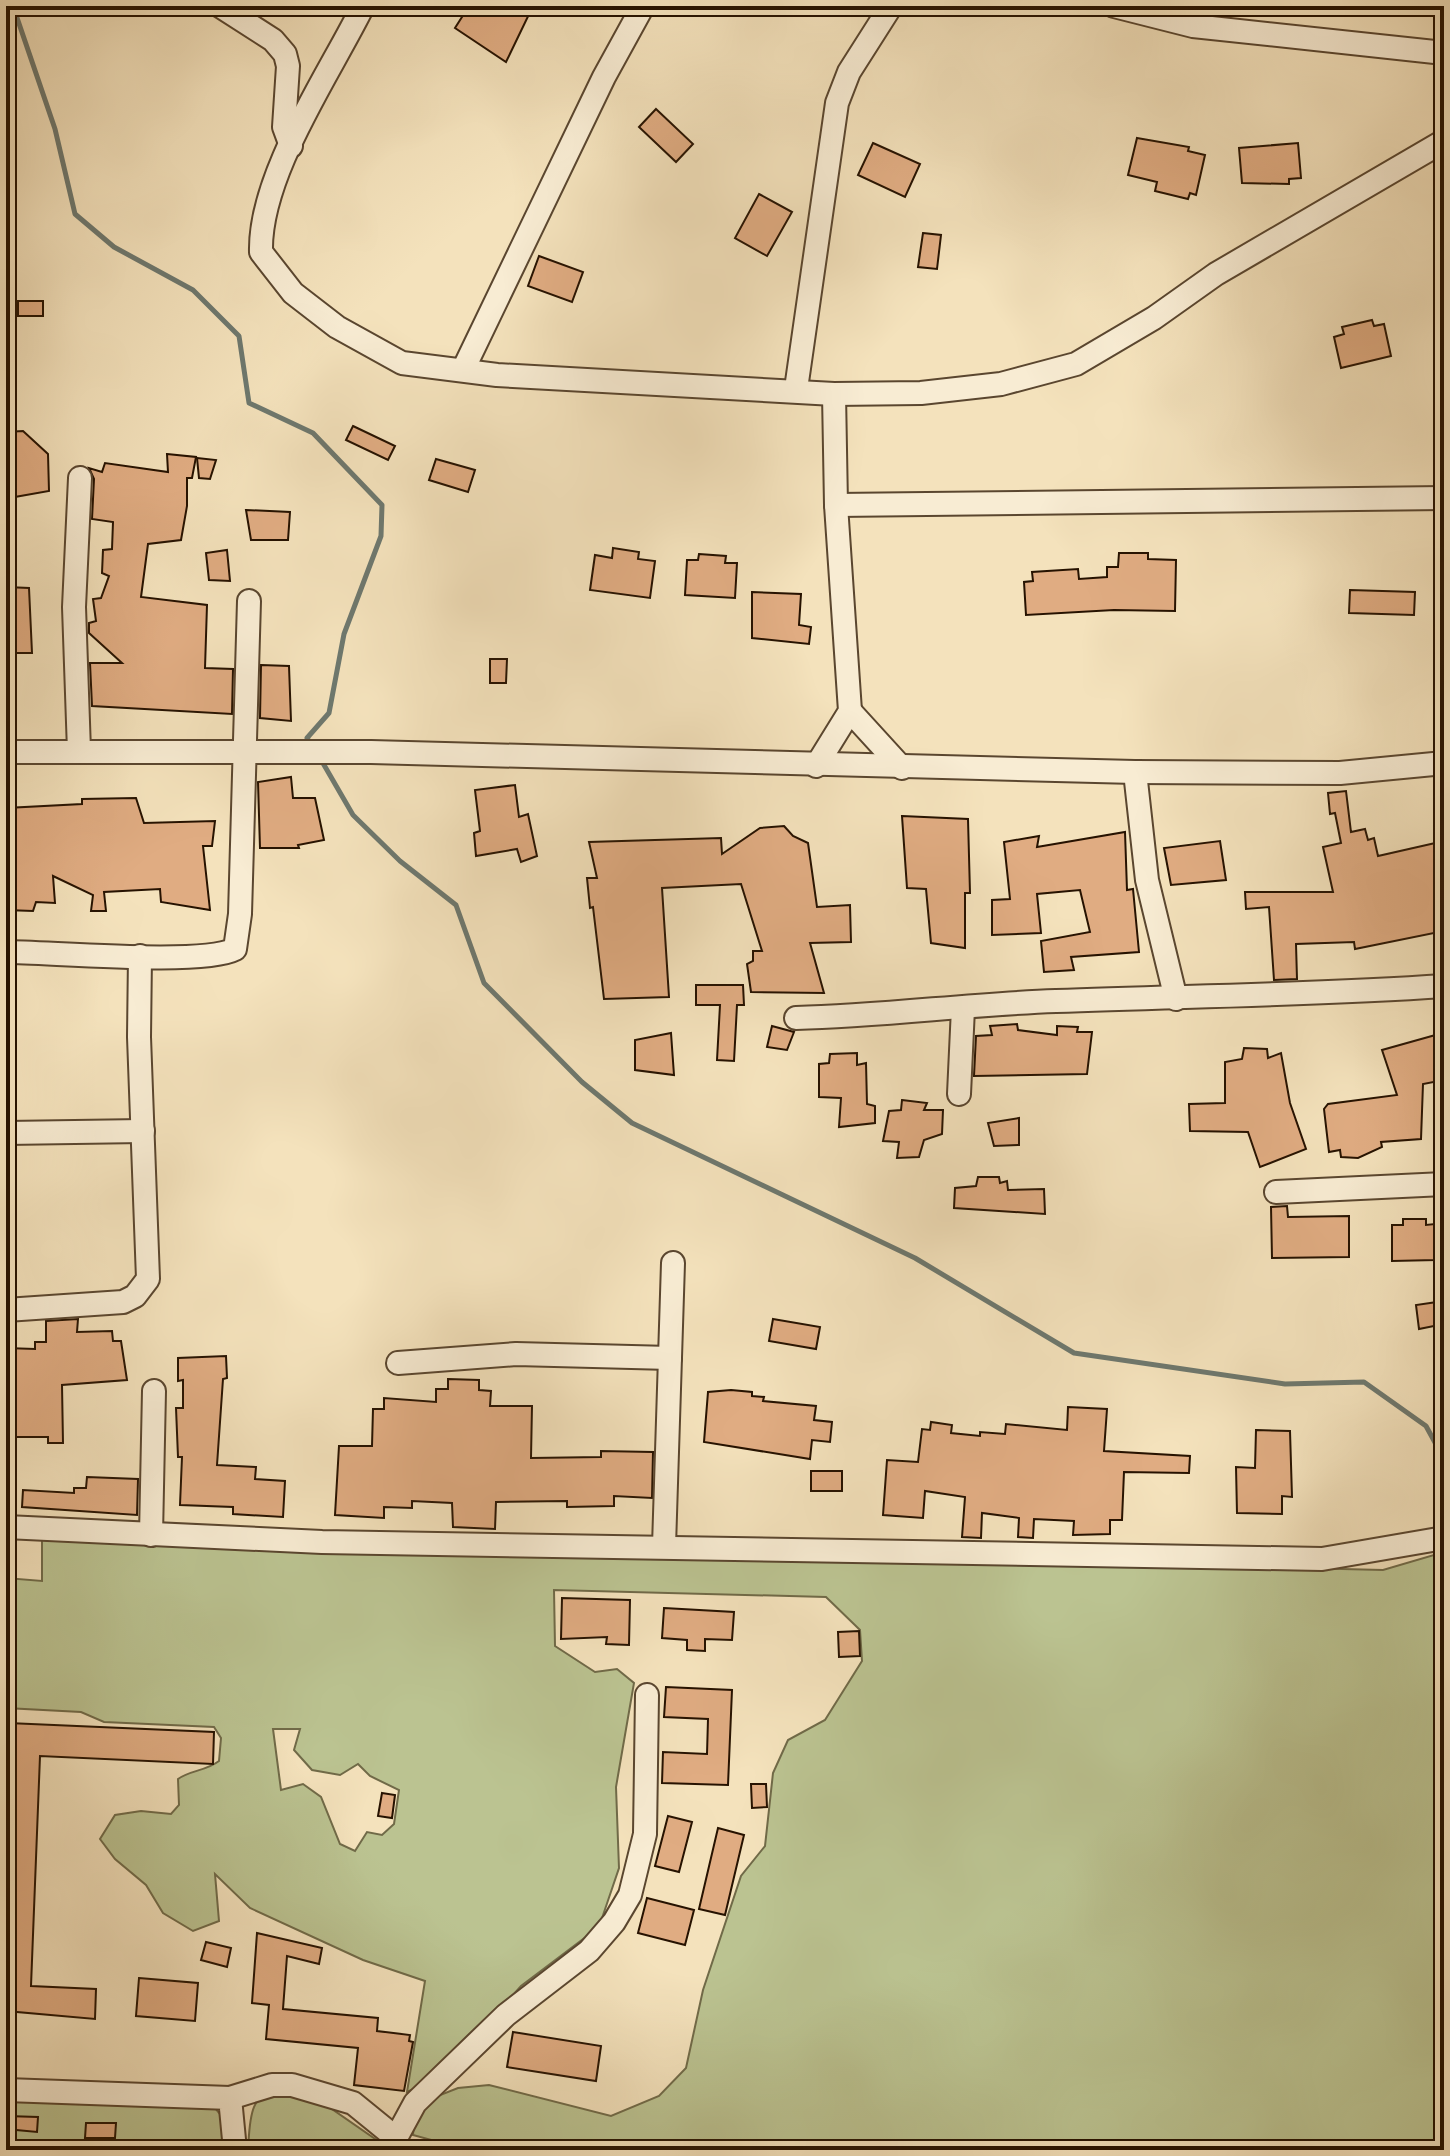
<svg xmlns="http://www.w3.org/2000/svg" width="1450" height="2156" viewBox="0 0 1450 2156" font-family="Alegreya,serif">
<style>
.green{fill:#bbc391;stroke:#706a48;stroke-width:2;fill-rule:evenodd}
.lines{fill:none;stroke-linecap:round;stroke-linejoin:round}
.stream{stroke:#6e786e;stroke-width:5}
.building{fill:#e0ac82;stroke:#261200;stroke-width:2}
.minor-casing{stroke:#5a462f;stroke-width:26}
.minor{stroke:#f8ecd3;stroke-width:22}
</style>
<rect width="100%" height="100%" fill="#f4e2bc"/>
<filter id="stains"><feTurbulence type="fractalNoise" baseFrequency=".0025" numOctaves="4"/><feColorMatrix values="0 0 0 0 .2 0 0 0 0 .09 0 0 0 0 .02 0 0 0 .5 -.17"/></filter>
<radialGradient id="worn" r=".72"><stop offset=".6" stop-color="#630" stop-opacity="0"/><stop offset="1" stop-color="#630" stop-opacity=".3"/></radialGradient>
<g class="green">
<path d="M 42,1536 L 1383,1570 L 1444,1552 L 1444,2150 L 435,2150 L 435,2141 L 413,2135 L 414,2122 L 435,2097 L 458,2088 L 489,2085 L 611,2116 L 659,2096 L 686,2068 L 703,1990 L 741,1876 L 765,1846 L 773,1773 L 788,1740 L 825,1720 L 862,1661 L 860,1630 L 826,1597 L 554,1590 L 555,1646 L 595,1672 L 617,1669 L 634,1683 L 616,1787 L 619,1868 L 599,1927 L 521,1986 L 440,2077 L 407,2092 L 425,1981 L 363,1960 L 250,1908 L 215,1874 L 219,1921 L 193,1931 L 163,1913 L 146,1885 L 115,1859 L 100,1839 L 115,1815 L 141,1811 L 171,1814 L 179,1805 L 178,1779 C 191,1770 206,1771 219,1761 L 221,1738 L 214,1727 L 104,1722 L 81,1712 L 6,1708 L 6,1578 L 42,1581 ZM 273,1729 L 300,1729 L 294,1750 L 312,1770 L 340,1775 L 358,1764 L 370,1776 L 399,1790 L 394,1824 L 382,1835 L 367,1832 L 355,1851 L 340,1844 L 321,1797 L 303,1784 L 281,1790 Z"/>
<path d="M 280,2089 L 326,2105 L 391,2150 L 248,2150 C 250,2123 248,2092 280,2089 Z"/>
<path d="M 6,2099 L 215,2108 L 226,2121 L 227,2150 L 6,2150 Z"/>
</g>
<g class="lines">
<g class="stream">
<path d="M 13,6 L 55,129 L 75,214 L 114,247 L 193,290 L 239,336 L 249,403 L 313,433 L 382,505 L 381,536 L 344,634 L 329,713 L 307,738 L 312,746"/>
<path d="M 320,758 L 353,815 L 400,861 L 456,905 L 484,983 L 582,1082 L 632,1123 L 915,1258 L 1074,1353 L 1285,1384 L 1364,1382 L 1426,1426 L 1444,1459"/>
</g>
</g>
<g class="building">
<path d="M 469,6 L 533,6 L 506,62 L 455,28 Z"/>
<path d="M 656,109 L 693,144 L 676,162 L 639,127 Z"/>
<path d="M 1137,138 L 1189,147 L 1188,151 L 1205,155 L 1196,195 L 1190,193 L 1188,199 L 1155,191 L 1157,182 L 1128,175 Z"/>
<path d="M 873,143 L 920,164 L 905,197 L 858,175 Z"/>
<path d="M 1298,143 L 1301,178 L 1289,179 L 1289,184 L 1242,183 L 1239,148 Z"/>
<path d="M 759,194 L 792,212 L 767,256 L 735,238 Z"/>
<path d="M 923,233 L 941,235 L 937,269 L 918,267 Z"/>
<path d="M 539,256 L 583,272 L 572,302 L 528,286 Z"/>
<rect x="18" y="301" width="25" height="15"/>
<path d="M 1372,320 L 1374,326 L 1384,324 L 1391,356 L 1341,368 L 1334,337 L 1344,334 L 1342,327 Z"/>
<path d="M 353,426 L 395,446 L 388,460 L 346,440 Z"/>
<path d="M 23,431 L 48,454 L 49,491 L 9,498 L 6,432 Z"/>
<path d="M 167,454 L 196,457 L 192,478 L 187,478 L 187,506 L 181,540 L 148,544 L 141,597 L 207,605 L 205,668 L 233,669 L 232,714 L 92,706 L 90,663 L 122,663 L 89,633 L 89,623 L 96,621 L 93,599 L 101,598 L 109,576 L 102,573 L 103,550 L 112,549 L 113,522 L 92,519 L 94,479 L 89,468 L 102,472 L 105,463 L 168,472 Z"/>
<path d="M 197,458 L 216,460 L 210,479 L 199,478 Z"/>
<path d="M 436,459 L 475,470 L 468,492 L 429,480 Z"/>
<path d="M 246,510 L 290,512 L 288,540 L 251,540 Z"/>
<path d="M 613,548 L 639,552 L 638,559 L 655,561 L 650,598 L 590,590 L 595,555 L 612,558 Z"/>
<path d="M 227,550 L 230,581 L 209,580 L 206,553 Z"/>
<path d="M 1119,553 L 1148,553 L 1148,559 L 1176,560 L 1175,611 L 1114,610 L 1026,615 L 1024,582 L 1033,581 L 1032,572 L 1078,569 L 1079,579 L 1107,577 L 1107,567 L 1118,567 Z"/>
<path d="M 699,554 L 726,556 L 725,563 L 737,563 L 735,598 L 685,595 L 687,560 L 698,560 Z"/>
<path d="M 6,587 L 29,588 L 32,653 L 6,653 Z"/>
<path d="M 1350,590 L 1415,592 L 1414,615 L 1349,613 Z"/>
<path d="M 752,592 L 801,594 L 799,625 L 811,627 L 809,644 L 752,638 Z"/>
<path d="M 490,659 L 507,659 L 506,683 L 490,683 Z"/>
<path d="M 261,665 L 289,666 L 291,721 L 260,718 Z"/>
<path d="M 291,777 L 293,798 L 315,798 L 324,840 L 298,845 L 299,848 L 260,848 L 258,782 Z"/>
<path d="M 515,785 L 519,817 L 528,814 L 537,856 L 521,862 L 517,849 L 476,856 L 474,833 L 480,831 L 475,790 Z"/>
<path d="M 1346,791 L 1351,832 L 1365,829 L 1368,840 L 1374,838 L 1378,856 L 1444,841 L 1444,931 L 1355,949 L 1354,942 L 1296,944 L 1297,979 L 1274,980 L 1269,907 L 1246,909 L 1245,892 L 1333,892 L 1323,847 L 1341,843 L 1335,813 L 1330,814 L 1328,793 Z"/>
<path d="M 136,798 L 144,823 L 215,821 L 212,846 L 203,846 L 210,910 L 161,902 L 160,889 L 104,892 L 106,911 L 91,911 L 93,895 L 53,876 L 55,903 L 36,902 L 33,911 L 6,910 L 6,808 L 82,804 L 82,799 Z"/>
<path d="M 902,816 L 968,819 L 970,893 L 965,893 L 965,948 L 931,943 L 926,889 L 907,888 Z"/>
<path d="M 784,826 L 793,836 L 808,843 L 817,907 L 850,905 L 851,942 L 810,943 L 824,993 L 751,992 L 747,964 L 753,961 L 753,951 L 762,951 L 741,884 L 662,888 L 669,997 L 604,999 L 593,907 L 590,908 L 587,878 L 597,878 L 589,842 L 721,838 L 722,854 L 760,828 Z"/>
<path d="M 1125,832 L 1127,890 L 1133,889 L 1139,952 L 1071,957 L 1074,970 L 1044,972 L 1041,941 L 1090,932 L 1080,890 L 1037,894 L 1041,933 L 992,935 L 992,900 L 1010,899 L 1004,842 L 1039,836 L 1037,847 Z"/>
<path d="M 1220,841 L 1226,880 L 1171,885 L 1164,848 Z"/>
<path d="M 696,985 L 743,985 L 744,1005 L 737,1005 L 734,1061 L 717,1060 L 720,1005 L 696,1005 Z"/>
<path d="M 1017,1024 L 1018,1030 L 1057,1035 L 1057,1026 L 1078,1027 L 1077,1032 L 1092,1032 L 1087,1074 L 974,1076 L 976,1036 L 992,1035 L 990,1026 Z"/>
<path d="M 772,1026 L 794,1032 L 787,1050 L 767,1047 Z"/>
<path d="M 671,1033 L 674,1075 L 635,1070 L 635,1040 Z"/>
<path d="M 1439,1034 L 1444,1050 L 1444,1080 L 1423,1084 L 1421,1139 L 1381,1142 L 1382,1147 L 1358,1158 L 1341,1157 L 1340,1150 L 1329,1152 L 1324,1109 L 1328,1104 L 1397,1095 L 1382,1050 Z"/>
<path d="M 1244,1048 L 1267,1049 L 1268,1058 L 1281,1053 L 1290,1103 L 1306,1149 L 1260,1167 L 1248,1132 L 1190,1131 L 1189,1104 L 1225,1103 L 1225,1062 L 1242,1059 Z"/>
<path d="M 857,1053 L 857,1065 L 866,1063 L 867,1104 L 875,1106 L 875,1123 L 839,1127 L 841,1098 L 819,1097 L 819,1064 L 829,1063 L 830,1054 Z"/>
<path d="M 902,1100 L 927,1103 L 924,1110 L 943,1110 L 942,1134 L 924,1140 L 919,1157 L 897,1158 L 899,1142 L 883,1141 L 889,1111 L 901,1110 Z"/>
<path d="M 1019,1118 L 1019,1145 L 994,1146 L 988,1123 Z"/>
<path d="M 978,1177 L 999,1177 L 1000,1183 L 1007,1181 L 1008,1190 L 1044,1189 L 1045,1214 L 954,1208 L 955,1188 L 976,1186 Z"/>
<path d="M 1287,1206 L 1288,1217 L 1349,1216 L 1349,1257 L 1272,1258 L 1271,1207 Z"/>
<path d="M 1403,1219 L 1426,1219 L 1426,1225 L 1435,1224 L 1436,1260 L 1392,1261 L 1392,1225 L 1403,1225 Z"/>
<path d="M 1444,1301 L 1444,1324 L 1419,1329 L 1416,1305 Z"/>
<path d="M 78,1319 L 77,1332 L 112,1331 L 113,1341 L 121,1341 L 127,1380 L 62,1385 L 63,1443 L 48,1443 L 48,1437 L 6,1437 L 6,1348 L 35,1349 L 35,1342 L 46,1342 L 46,1321 Z"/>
<path d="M 773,1319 L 820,1327 L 816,1349 L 769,1341 Z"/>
<path d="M 226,1356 L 227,1378 L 223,1379 L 217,1465 L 256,1467 L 255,1479 L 285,1481 L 283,1517 L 233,1514 L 233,1507 L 180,1505 L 182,1457 L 178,1457 L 176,1408 L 183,1408 L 183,1380 L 178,1381 L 178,1358 Z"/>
<path d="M 448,1379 L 479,1380 L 479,1390 L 491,1391 L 490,1406 L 532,1406 L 531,1458 L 601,1457 L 601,1451 L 653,1452 L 652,1498 L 614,1496 L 614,1506 L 567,1507 L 567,1501 L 496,1502 L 495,1529 L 453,1527 L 452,1503 L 412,1501 L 412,1508 L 384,1507 L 384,1518 L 335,1515 L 339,1446 L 372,1446 L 373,1409 L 384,1409 L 384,1398 L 436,1402 L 436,1389 L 448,1389 Z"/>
<path d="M 731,1390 L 752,1392 L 752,1396 L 764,1397 L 763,1401 L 816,1406 L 814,1420 L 832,1422 L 830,1442 L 812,1440 L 810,1459 L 704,1442 L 708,1392 Z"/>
<path d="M 1068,1407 L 1107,1409 L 1104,1451 L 1190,1456 L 1189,1473 L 1124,1472 L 1122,1520 L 1110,1520 L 1110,1534 L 1073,1535 L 1074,1521 L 1034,1519 L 1033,1538 L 1018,1537 L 1019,1518 L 982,1513 L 981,1538 L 962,1537 L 965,1497 L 925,1491 L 923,1518 L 883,1515 L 887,1460 L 918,1462 L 922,1429 L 930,1430 L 931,1422 L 952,1425 L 951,1433 L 980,1436 L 980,1432 L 1005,1434 L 1006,1424 L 1067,1430 Z"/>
<path d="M 1256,1430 L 1290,1431 L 1292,1497 L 1282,1496 L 1282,1514 L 1237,1513 L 1236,1467 L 1255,1468 Z"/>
<rect x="811" y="1471" width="31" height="20"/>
<path d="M 87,1477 L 138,1479 L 137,1515 L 22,1507 L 23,1490 L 74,1493 L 74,1488 L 86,1488 Z"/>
<path d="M 562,1598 L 630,1600 L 629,1645 L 606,1644 L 607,1637 L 561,1639 Z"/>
<path d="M 664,1608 L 734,1612 L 732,1640 L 705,1639 L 705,1651 L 687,1650 L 687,1640 L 662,1638 Z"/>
<path d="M 859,1631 L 860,1656 L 839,1657 L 838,1632 Z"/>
<path d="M 666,1687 L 732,1690 L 728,1785 L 662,1783 L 663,1752 L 707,1754 L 708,1719 L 664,1717 Z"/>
<path d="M 8,1723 L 214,1732 L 213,1764 L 40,1756 L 31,1986 L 96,1989 L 95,2019 L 6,2011 Z"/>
<path d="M 751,1784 L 766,1784 L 767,1807 L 752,1808 Z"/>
<path d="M 382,1793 L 395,1795 L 392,1818 L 378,1816 Z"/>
<path d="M 668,1816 L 692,1822 L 679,1872 L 655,1866 Z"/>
<path d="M 718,1828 L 744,1835 L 725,1915 L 699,1909 Z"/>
<path d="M 647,1898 L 694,1910 L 685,1945 L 638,1933 Z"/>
<path d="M 257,1933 L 322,1948 L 319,1964 L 287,1956 L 283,2009 L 378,2018 L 377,2031 L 410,2035 L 409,2041 L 413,2042 L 404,2091 L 354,2085 L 358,2048 L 266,2039 L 269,2005 L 252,2003 Z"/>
<path d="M 206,1942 L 231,1948 L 227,1967 L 201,1960 Z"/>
<path d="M 139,1978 L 198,1983 L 195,2021 L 136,2016 Z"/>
<path d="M 513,2032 L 601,2046 L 596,2081 L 507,2067 Z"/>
<path d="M 6,2116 L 38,2117 L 37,2132 L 6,2129 Z"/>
<path d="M 86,2123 L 116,2123 L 115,2138 L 85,2138 Z"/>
</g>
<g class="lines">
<g class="minor-casing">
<g id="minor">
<path d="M 220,6 L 273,40 L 285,54 L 288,66 L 284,127 L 291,146"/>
<path d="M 363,6 C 329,75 259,175 261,252 L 293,293 L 337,327 L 402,363 L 497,375 L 834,394 L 921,393 L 1001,384 L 1076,364 L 1154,318 L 1216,274 L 1444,141"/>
<path d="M 1114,6 L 1193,26 L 1444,53"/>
<path d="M 463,370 L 604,77 L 643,6"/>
<path d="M 796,389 L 837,103 L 849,72 L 891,6"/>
<path d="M 836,505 L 1444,498"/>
<path d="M 850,711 L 902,768"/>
<path d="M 79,751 L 74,607 L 80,478"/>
<path d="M 6,752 L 371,752 L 1135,772 L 1340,773 L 1444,763"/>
<path d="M 816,766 L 850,711 L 836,505 L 834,394"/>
<path d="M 1135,772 L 1147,880 L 1176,999"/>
<path d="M 6,952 C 50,952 203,966 235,949 L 240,914 L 249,601"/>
<path d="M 796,1018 C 883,1016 969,1004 1056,1001 C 1186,996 1315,995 1444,986"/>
<path d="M 959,1094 L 963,1008"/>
<path d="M 6,1133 L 143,1131"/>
<path d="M 1276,1192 L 1444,1184"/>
<path d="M 6,1310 L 123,1302 L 135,1296 L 148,1279 L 139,1037 L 140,956"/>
<path d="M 398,1363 L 516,1354 L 670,1358"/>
<path d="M 6,1527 L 322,1542 L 1322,1559 L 1444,1538"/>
<path d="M 151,1535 L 154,1391"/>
<path d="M 664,1546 L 673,1263"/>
<path d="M 6,2090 L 230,2098 L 235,2150"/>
<path d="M 230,2098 L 272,2085 L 292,2085 L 353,2103 L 396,2138"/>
<path d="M 399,2150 L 396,2138 L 415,2103 L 506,2015 L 589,1951 L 614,1922 L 630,1895 L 645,1834 L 647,1695"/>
</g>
</g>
<use href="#minor" class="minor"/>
</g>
<rect width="1450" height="2156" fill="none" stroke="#f4e2bc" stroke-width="32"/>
<rect x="8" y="8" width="1434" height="2140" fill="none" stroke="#261200" stroke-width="4"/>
<rect x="16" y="16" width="1418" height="2124" fill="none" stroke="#261200" stroke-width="2"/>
<rect width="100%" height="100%" filter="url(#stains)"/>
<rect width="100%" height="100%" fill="url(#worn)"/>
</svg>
